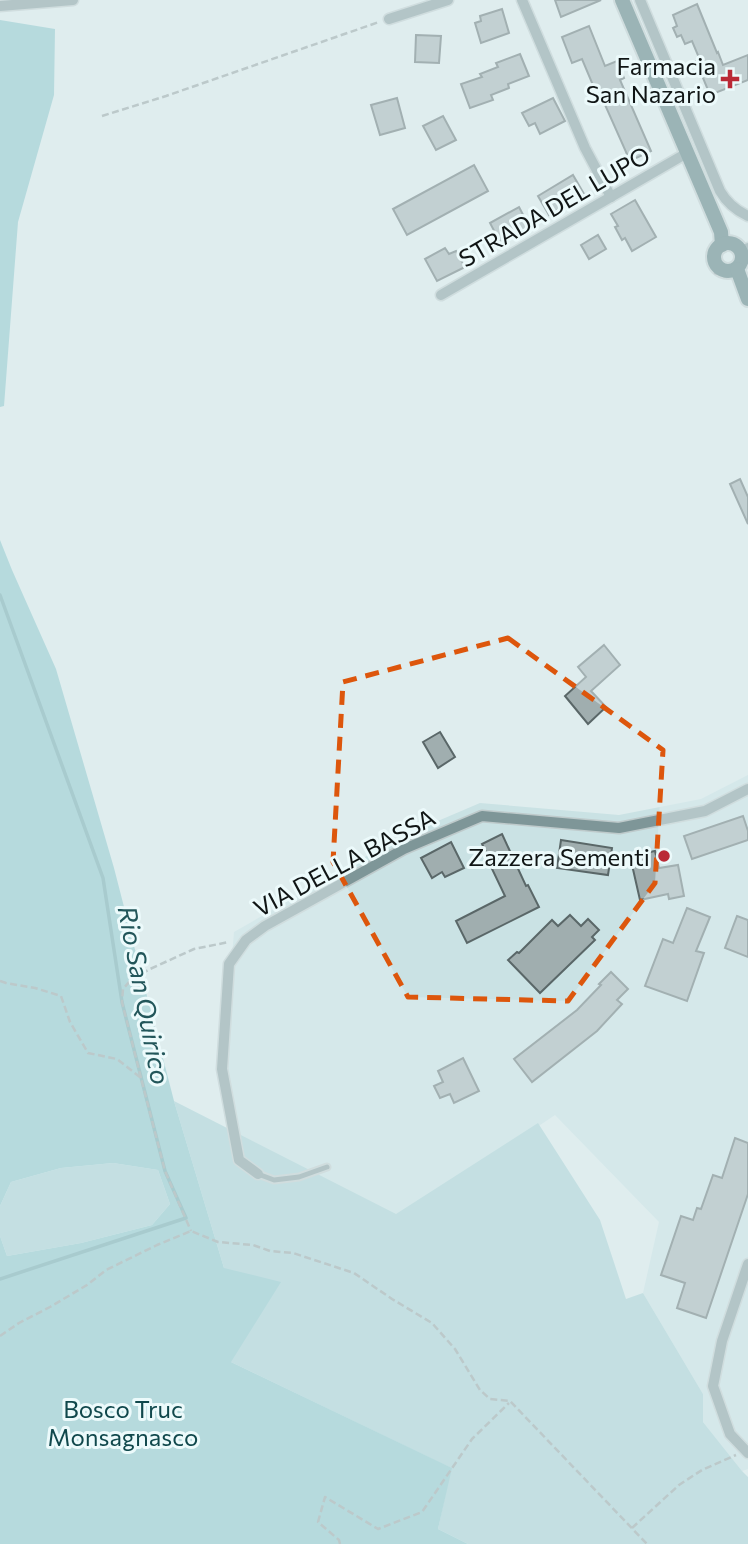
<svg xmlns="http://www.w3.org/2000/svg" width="748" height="1544" viewBox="0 0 748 1544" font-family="Commissioner,sans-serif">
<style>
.built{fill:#cae2e4}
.green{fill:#a4cfd3}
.forest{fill:#86c3c8}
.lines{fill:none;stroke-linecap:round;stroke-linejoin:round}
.stream{stroke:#66a2a7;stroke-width:3.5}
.building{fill:#a0aeaf;stroke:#5a6768;stroke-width:2}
.lane-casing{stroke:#becacb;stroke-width:9}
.street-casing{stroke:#becacb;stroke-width:13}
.secondary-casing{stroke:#becacb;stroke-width:18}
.path{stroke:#939d9e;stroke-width:2.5;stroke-dasharray:7 3.5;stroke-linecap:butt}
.lane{stroke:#7e9698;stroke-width:5}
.street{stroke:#7e9698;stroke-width:10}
.secondary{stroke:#496f71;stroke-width:14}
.marked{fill:none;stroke:#dd560c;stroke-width:5;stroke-dasharray:14 9;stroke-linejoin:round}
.poi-dot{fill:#ba2936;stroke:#ecfafb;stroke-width:2.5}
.labels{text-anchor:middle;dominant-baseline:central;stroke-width:6;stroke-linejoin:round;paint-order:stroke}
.poi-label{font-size:24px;fill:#101515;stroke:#ecfafb;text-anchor:end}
.street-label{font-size:24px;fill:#101515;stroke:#ecfafb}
.park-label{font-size:24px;fill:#10484c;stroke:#ecfafb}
.water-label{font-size:26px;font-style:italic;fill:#22565a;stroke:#ecfafb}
</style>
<rect width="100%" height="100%" fill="#dfedee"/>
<path class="built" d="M 748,775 L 748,1469 L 742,1471 L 703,1422 L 703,1394 L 643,1293 L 659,1222 L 555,1115 L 485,1162 L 399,1228 L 247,1184 L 224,1053 L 234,932 L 398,838 L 480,803 L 619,815 L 701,799 Z"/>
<g class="green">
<path d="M 174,1101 L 396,1214 L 538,1123 L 600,1220 L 626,1299 L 643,1293 L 703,1394 L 703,1422 L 742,1471 L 748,1477 L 748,1544 L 468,1544 L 438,1529 L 451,1468 L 231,1362 L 224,1268 Z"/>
<path d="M 113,1163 L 158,1170 L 170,1204 L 152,1225 L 81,1243 L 7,1256 L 0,1236 L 0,1206 L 11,1182 L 61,1168 Z"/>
</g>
<g class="forest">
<path d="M 0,20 L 55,29 L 54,95 L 18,222 L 4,406 L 0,407 Z"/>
<path d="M 0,540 L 12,570 L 56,669 L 114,868 L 174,1101 L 224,1268 L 281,1282 L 231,1362 L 452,1468 L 438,1529 L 468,1544 L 0,1544 L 0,1236 L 7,1256 L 81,1243 L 152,1225 L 170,1204 L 158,1170 L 113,1163 L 61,1168 L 11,1182 L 0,1206 Z"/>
</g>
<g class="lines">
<path class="stream" d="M 0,595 L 103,878 L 122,1002 L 128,1026 L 165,1171 L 186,1218 L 0,1279"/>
</g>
<g class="building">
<path d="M 555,0 L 601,0 L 561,17 Z"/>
<path d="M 697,4 L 717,53 L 718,52 L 723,65 L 748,55 L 748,80 L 710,95 L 696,61 L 700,60 L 692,41 L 685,44 L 681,35 L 677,37 L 673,28 L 677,26 L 673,15 Z"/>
<path d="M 502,9 L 509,33 L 481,43 L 475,23 L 481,21 L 480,16 Z"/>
<path d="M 589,26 L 605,66 L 617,61 L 624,78 L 620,80 L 651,151 L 630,161 L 598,89 L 595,90 L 582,59 L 572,63 L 562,37 Z"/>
<path d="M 416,35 L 441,36 L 439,63 L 415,62 Z"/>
<path d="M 520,54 L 529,76 L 508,84 L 509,88 L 491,95 L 493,100 L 470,108 L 461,84 L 482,77 L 480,74 L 498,67 L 496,63 Z"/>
<path d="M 397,98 L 405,128 L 380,135 L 371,105 Z"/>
<path d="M 553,98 L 565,121 L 540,134 L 535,123 L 529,126 L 522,113 Z"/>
<path d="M 443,116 L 456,140 L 436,150 L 423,126 Z"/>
<path d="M 474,165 L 488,191 L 407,235 L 393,209 Z"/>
<path d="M 573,175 L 584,194 L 549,215 L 538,196 Z"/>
<path d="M 635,200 L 656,237 L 632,251 L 625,238 L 622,240 L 615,227 L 618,226 L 611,214 Z"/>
<path d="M 519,207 L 530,228 L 501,244 L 490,223 Z"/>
<path d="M 598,235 L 606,249 L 589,259 L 581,245 Z"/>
<path d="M 445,248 L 449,254 L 456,251 L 465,267 L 437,281 L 425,259 Z"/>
<path d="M 740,479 L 748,497 L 748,524 L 730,484 Z"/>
<path d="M 604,645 L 620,665 L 591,691 L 606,707 L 588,724 L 565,696 L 586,677 L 578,667 Z"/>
<path d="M 440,732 L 455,757 L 438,768 L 423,742 Z"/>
<path d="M 743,816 L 748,831 L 748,840 L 692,859 L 684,836 Z"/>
<path d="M 502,834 L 526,886 L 528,885 L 539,907 L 467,943 L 456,921 L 505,896 L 483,850 L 485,850 L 482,844 Z"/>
<path d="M 561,840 L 612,848 L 608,875 L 557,868 Z"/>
<path d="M 451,842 L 464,868 L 445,877 L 442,872 L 432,878 L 421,858 Z"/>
<path d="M 655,851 L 659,868 L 678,865 L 684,896 L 669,899 L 668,894 L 640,900 L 630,856 Z"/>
<path d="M 687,908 L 710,917 L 696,951 L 704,953 L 687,1001 L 645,986 L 663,939 L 673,943 Z"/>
<path d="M 570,915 L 581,926 L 588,919 L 599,930 L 592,937 L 595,940 L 540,993 L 508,960 L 517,952 L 519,953 L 552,920 L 558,926 Z"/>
<path d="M 737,916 L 748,920 L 748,957 L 725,948 Z"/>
<path d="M 611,972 L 628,989 L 617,1000 L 622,1004 L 597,1031 L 532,1082 L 514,1059 L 577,1010 L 601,985 L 599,984 Z"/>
<path d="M 463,1058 L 479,1091 L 454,1103 L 450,1094 L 440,1098 L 434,1086 L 443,1082 L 438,1071 Z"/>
<path d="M 735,1138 L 748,1143 L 748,1194 L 706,1318 L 677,1308 L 685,1283 L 661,1275 L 681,1216 L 693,1220 L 697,1208 L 701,1209 L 713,1175 L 722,1178 Z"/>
</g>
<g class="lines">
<g class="lane-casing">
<path id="lane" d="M 258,1174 L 274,1180 L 299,1177 L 327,1167"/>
</g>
<g class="street-casing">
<g id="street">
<path d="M 522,0 L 585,148 L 611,197"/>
<path d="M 640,0 L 720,191 C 727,203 735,210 748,216"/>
<path d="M 0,6 L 73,0"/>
<path d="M 389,19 L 448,0"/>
<path d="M 741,251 L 748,248"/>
<path d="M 441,295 L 687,153"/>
<path d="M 258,1174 L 239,1160 L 222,1069 L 229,964 L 246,940 L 265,926 L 404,849 L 482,816 L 619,828 L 705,811 L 748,789"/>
<path d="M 748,1264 L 722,1341 L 713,1386 L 730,1434 L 748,1453"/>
</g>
</g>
<g class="secondary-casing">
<g id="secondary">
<path d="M 622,0 L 721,232 L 722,245"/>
<circle cx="728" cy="257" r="14"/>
<path d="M 737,269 L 748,299"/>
</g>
</g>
<g class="path">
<path d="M 102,116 L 166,96 L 379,22"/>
<path d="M 710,252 L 709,256 L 715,273 L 727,277"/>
<path d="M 0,981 L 6,983 L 35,988 L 61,996 L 70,1022 L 88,1053 L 117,1059 L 141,1078 L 165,1171 L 191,1231"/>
<path d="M 141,1078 L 122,1002 L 123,989 L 131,980 L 150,969 L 194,949 L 229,942"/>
<path d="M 0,1336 L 19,1323 L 50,1307 L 87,1285 L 106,1270 L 157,1245 L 191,1231 L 218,1242 L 253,1245 L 270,1251 L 293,1253 L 354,1273 L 392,1299 L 432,1323 L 455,1349 L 480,1390 L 490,1399 L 510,1401 L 647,1544"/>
<path d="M 632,1528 L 679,1485 L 702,1470 L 736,1455"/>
<path d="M 340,1544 L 339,1540 L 318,1522 L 325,1497 L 378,1529 L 422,1512 L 472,1439 L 509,1403"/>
</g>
<use href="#lane" class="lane"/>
<use href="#street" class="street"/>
<use href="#secondary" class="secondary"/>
</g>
<path d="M0 0H748V1544H0ZM 508,638 L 663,750 L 655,883 L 568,1001 L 408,997 L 333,862 L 343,682 Z" fill="#dfedee" fill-opacity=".55" fill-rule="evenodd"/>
<path class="marked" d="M 508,638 L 663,750 L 655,883 L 568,1001 L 408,997 L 333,862 L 343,682 Z"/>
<g class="poi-dot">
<path d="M726.5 68.5h7v7h7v7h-7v7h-7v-7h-7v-7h7z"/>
<circle cx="664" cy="856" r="7"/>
</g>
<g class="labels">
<g class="poi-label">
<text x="716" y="65">Farmacia<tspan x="716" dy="28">San Nazario</tspan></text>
<text x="650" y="856">Zazzera Sementi</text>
</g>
<g class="street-label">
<text transform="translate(554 206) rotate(-30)">STRADA DEL LUPO</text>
<text transform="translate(344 862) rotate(-28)">VIA DELLA BASSA</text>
</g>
<g class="park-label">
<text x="123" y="1408">Bosco Truc<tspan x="123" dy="28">Monsagnasco</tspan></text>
</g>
<g class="water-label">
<text transform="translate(145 995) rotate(79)">Rio San Quirico</text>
</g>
</g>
</svg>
